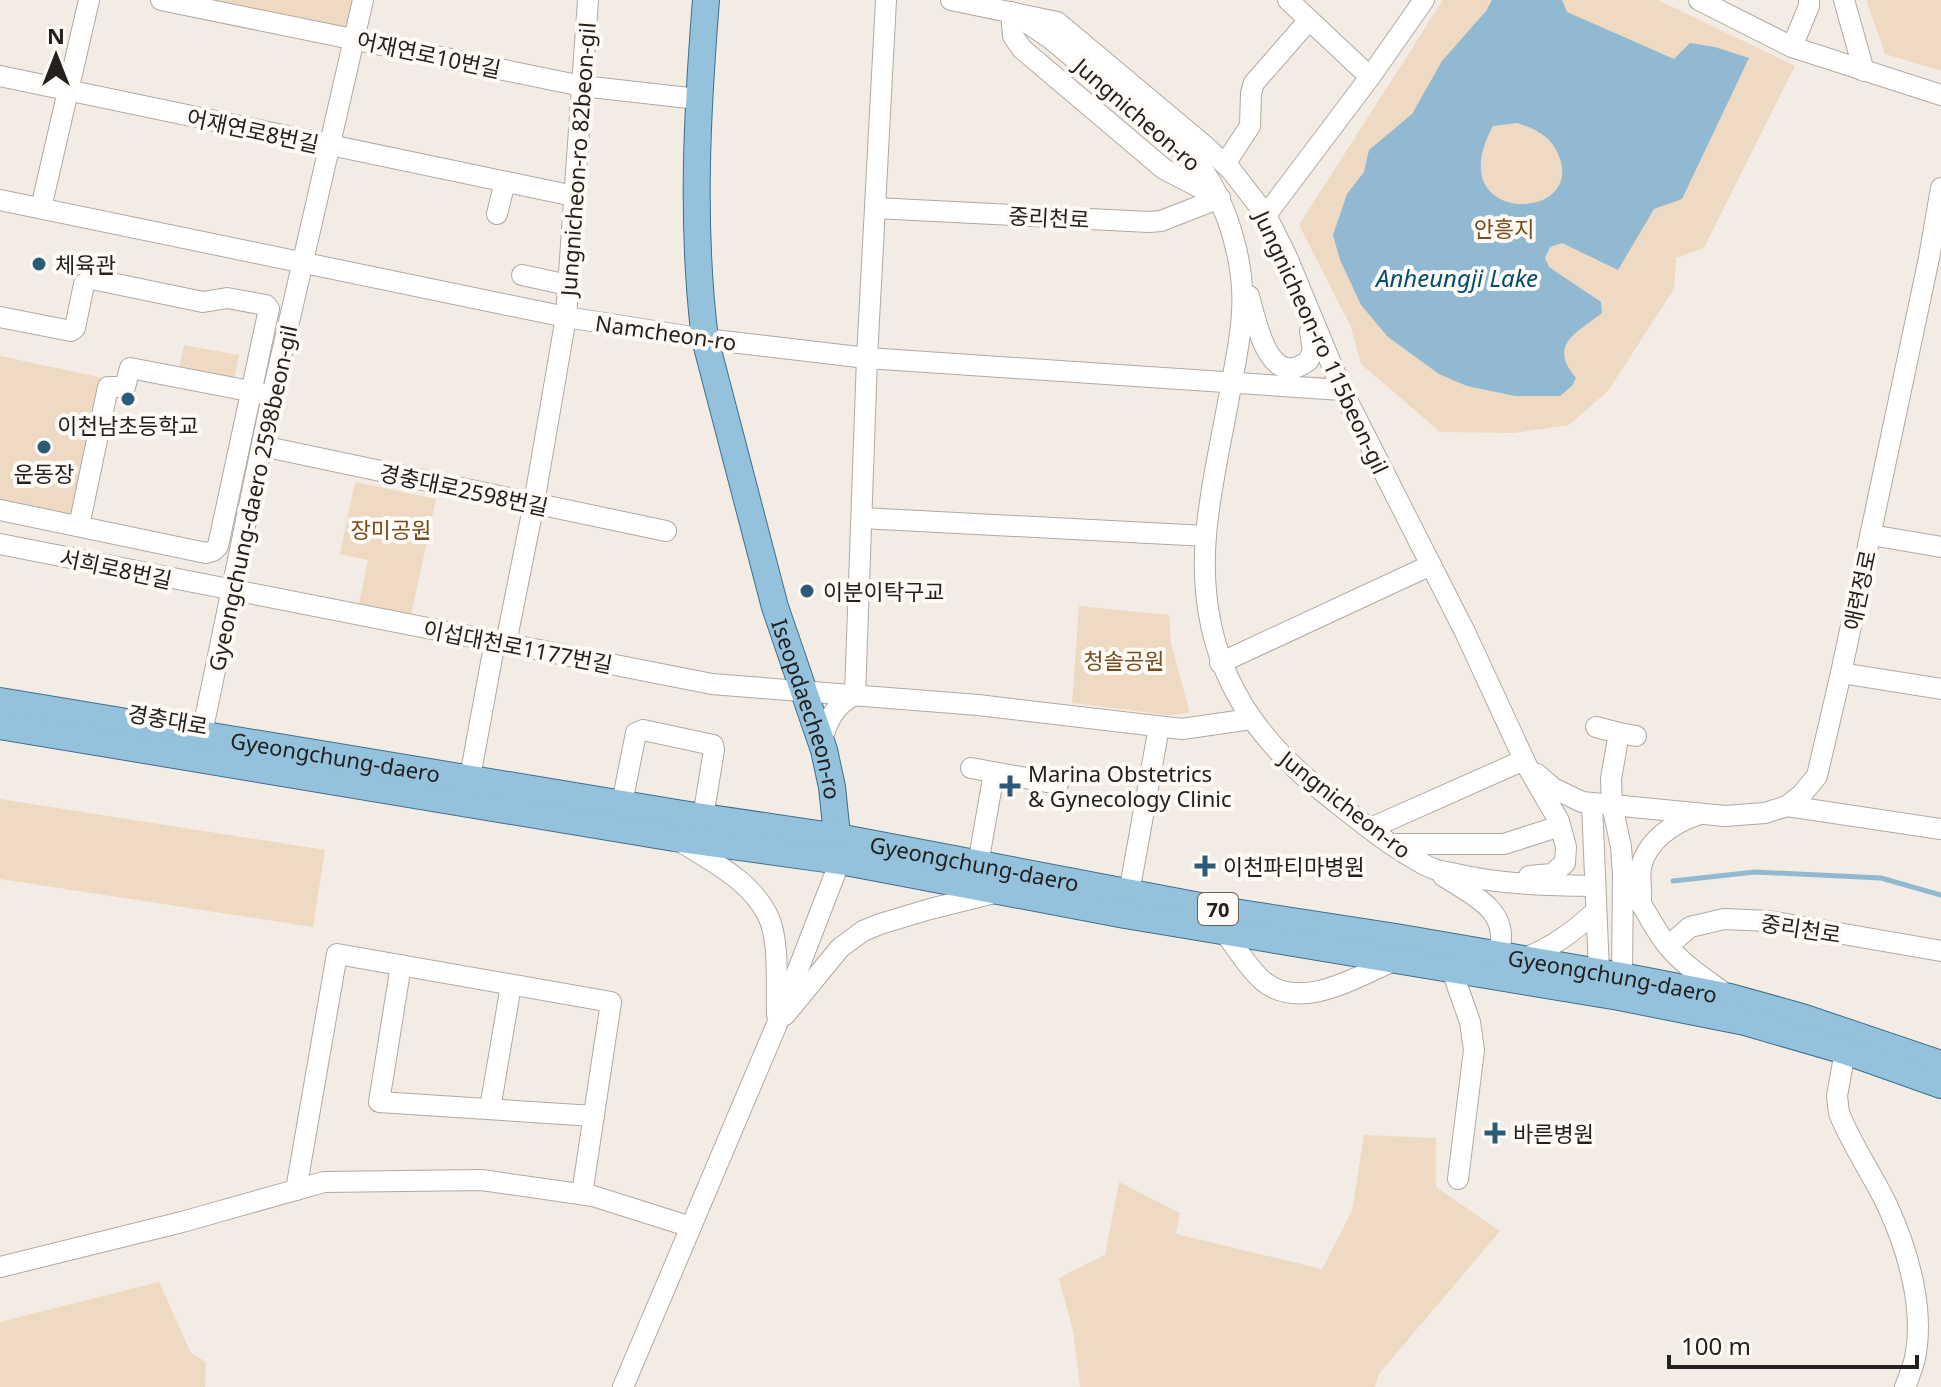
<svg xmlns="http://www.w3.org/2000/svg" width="1941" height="1387" viewBox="0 0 1941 1387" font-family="'Noto Sans','Noto Sans KR',sans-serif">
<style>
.green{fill:#eed9c3}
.water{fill:#92b9d2;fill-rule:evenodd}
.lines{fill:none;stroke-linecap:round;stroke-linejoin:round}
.stream{stroke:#92b9d2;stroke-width:5}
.minor-casing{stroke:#b0a9a3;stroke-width:22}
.major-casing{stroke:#3e6f8b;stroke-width:28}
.minor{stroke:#fff;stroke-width:20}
.major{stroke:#94c2dd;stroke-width:26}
.poi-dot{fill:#2a5c79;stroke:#fefaf6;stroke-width:3}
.labels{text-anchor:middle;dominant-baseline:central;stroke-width:8;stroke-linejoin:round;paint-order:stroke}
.shield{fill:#fefaf6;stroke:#65615f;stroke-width:2}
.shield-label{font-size:20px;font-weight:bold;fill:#23201e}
.street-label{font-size:22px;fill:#23201e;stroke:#fefaf6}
.park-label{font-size:22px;fill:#754c1a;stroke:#fefaf6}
.poi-label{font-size:22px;fill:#23201e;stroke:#fefaf6;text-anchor:start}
.water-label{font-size:24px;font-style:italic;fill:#044d6f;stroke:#fefaf6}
</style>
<rect width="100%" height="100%" fill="#f3ece5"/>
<g class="green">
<path d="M 197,0 L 355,0 L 349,31 Z"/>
<path d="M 1443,0 L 1658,0 L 1795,66 L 1704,248 L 1676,258 L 1674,289 L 1608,391 L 1569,425 L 1513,433 L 1440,432 L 1361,364 L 1351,327 L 1299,225 Z"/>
<path d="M 1866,0 L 1941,0 L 1941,71 L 1885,54 Z"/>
<path d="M 184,345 L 239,355 L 233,384 L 178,374 Z"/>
<path d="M 0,356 L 103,378 L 70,531 L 0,516 Z"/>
<path d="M 355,482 L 436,499 L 411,615 L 359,604 L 368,560 L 340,554 Z"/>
<path d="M 1079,606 L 1169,615 L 1171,644 L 1190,713 L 1168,715 L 1072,703 Z"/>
<path d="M 0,799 L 325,850 L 313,927 L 0,879 Z"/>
<path d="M 1364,1135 L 1436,1138 L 1436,1187 L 1500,1231 L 1379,1374 L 1375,1387 L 1080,1387 L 1073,1331 L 1059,1278 L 1105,1255 L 1119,1182 L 1180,1213 L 1176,1234 L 1322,1269 L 1352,1211 Z"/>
<path d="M 159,1282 L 191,1353 L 206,1362 L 205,1387 L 0,1387 L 0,1322 Z"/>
</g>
<path class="water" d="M 1492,0 L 1562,0 L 1567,12 L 1674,59 L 1690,43 L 1715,47 L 1749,58 L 1682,199 L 1654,209 L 1618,270 L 1562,243 L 1550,247 L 1545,258 L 1549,267 L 1601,302 L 1602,313 C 1577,333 1547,344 1576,378 L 1572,386 L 1560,396 L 1515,396 L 1467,386 L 1439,374 L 1388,337 L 1361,305 L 1340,260 L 1333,235 L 1347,194 L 1364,172 L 1369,150 L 1412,114 L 1442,61 L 1486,11 ZM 1517,123 C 1538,129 1555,139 1561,162 C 1577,223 1440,223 1493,126 Z"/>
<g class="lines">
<path class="stream" d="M 1673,881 L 1755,872 L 1881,878 L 1941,895"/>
<g class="minor-casing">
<g id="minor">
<path d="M 161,0 L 582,86 L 698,99"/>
<path d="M 951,0 L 1057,22 L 1205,146 L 1231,170 L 1266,215 L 1287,257 L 1342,390 L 1465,632 L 1527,766 L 1559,821 L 1566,847 L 1565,863 L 1552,874 L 1529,876"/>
<path d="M 1288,0 L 1370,77"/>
<path d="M 1699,0 L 1792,47 L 1941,95"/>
<path d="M 1844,0 L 1864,71"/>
<path d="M 1011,12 L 1051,39 L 1191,156 C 1209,174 1218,195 1227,218 C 1252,288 1242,327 1229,397 C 1221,442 1210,488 1206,535 C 1197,645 1238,725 1323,792 C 1356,818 1390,847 1427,866 C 1436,871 1447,872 1456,874 C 1503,885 1548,885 1595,886"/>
<path d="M 1011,12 L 1013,36 L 1022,49 L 1164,169 L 1220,198"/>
<path d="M 1792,47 L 1809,6 L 1809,0"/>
<path d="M 0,76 L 574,196"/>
<path d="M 1225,164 L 1250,126 L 1251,93 L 1254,83 L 1309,20"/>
<path d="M 0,200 L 566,317 L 705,339 L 867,358 L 1342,390"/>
<path d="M 41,208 L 89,0"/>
<path d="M 875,208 L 1149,222 L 1161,221 L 1220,198"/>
<path d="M 497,214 L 505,182"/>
<path d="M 1266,215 L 1370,77 L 1424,0"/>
<path d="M 522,275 L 568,285"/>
<path d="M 1249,296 C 1256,320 1268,391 1308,361 L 1313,351 L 1310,331"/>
<path d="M 0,317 L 71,331 L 75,328 L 84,284 L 92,279 L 203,302 L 227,298 L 266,305 L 269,309 L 218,546 L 213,551 L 206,553 L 0,510"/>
<path d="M 262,446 L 666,531"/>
<path d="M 862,518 L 1206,536"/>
<path d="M 79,526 L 108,387 L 125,387 L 130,368 L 265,394"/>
<path d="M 1871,535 L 1941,547"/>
<path d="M 0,544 L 712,684 L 978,705 L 1182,729 L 1251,719"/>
<path d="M 506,643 L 534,503 L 566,317 L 588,0"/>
<path d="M 1220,663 L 1431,565"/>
<path d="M 1841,673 L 1941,689"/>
<path d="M 855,695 L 867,358 L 886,0"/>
<path d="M 1596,727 L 1619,733"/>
<path d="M 202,733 L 272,396 L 363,0"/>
<path d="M 821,741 C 828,721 834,705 855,695"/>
<path d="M 971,768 L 1058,784"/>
<path d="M 1537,774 L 1553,788 L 1582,802 L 1725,816 L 1765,813 L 1787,806 L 1802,794 L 1817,776 L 1841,673 L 1929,258 L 1941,188"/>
<path d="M 470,777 L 495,641"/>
<path d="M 622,803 L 636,733 L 643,730 L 713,745 L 714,750 L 703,817"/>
<path d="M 1592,803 L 1599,972"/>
<path d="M 1787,806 L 1941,829"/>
<path d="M 1371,828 L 1524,760"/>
<path d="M 678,840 C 709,860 751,880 768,916 C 780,940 776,988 777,1015"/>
<path d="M 1394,844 L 1504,844 L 1560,826"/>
<path d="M 978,864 L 994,773"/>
<path d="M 1443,876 C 1469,893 1508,909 1500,946 L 1489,954"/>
<path d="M 1623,878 C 1642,900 1650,924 1668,946 C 1684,966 1707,980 1727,995"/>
<path d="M 1129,893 L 1159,727"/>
<path d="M 1641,900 C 1642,890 1639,876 1641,867 C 1647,841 1673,823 1697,815"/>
<path d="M 1224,932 C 1236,947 1248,968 1263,981 C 1302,1013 1359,975 1398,959"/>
<path d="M 1668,946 L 1690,927 L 1724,919 L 1769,921 L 1941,951"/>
<path d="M 1523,959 C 1553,947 1573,932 1596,911"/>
<path d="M 401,965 L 379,1102 L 594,1116"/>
<path d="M 1451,968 L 1470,1022 L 1474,1050 L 1458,1179"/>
<path d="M 1622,976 L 1623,874 L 1621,847 L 1612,805 L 1611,779 L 1619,733 L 1636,736"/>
<path d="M 785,1015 L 840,948 L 863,931 L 880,924 L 930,909 L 994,893"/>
<path d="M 1845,1051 L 1837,1096 L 1839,1113 C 1852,1146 1873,1175 1888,1207 C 1908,1251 1925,1309 1915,1358 C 1913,1367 1909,1377 1905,1387"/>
<path d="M 490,1109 L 511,985"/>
<path d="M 296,1190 L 337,954 L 611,1002 L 582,1194"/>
<path d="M 0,1267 L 182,1222 L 324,1182 L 482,1180 L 593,1196 L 691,1227"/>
<path d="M 623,1387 L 777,1024 L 840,861"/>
</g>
</g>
<g class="major-casing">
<g id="major">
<path id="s1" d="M 706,0 C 697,113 691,226 705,339 L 775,607 L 824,750 L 832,787 L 839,854"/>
<path id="s2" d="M 0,701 L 683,814 L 838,837 L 1221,910 L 1396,937 L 1622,976 L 1730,997 L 1802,1017 L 1941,1064"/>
<path d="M 0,726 L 674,838 L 840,861 L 1125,915 L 1619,997 L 1745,1022 L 1845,1051 L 1941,1085"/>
</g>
</g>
<use href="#minor" class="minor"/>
<use href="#major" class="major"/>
</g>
<g class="poi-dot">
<circle cx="39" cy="264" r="8"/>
<circle cx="128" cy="399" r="8"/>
<circle cx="44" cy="447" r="8"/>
<circle cx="807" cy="591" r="8"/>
<path d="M1006 774h8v8h8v8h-8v8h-8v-8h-8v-8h8z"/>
<path d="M1201 854h8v8h8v8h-8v8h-8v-8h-8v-8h8z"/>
<path d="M1491 1121h8v8h8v8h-8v8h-8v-8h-8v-8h8z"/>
</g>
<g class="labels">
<rect class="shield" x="1198" y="893" width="40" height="32" rx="6"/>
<g class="shield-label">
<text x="1218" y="909">70</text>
</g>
<g class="street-label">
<text transform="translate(429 54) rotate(12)">어재연로10번길</text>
<text transform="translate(1138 114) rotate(41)">Jungnicheon-ro</text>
<text transform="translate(253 130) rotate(12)">어재연로8번길</text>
<text transform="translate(577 159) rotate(-86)">Jungnicheon-ro 82beon-gil</text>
<text transform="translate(1049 217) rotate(3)">중리천로</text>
<text transform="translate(666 332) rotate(8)">Namcheon-ro</text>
<text transform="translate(1322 342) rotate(65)">Jungnicheon-ro 115beon-gil</text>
<text transform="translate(464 489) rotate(12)">경충대로2598번길</text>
<text transform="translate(252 498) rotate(-78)">Gyeongchung-daero 2598beon-gil</text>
<text transform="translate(116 568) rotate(12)">서희로8번길</text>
<text transform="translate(1859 590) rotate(-78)">애련정로</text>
<text transform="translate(518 646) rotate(11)">이섭대천로1177번길</text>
<text stroke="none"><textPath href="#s1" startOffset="724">Iseopdaecheon-ro</textPath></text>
<text transform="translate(168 719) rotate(10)">경충대로</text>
<text stroke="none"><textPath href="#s2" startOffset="340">Gyeongchung-daero</textPath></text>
<text transform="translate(1346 804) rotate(38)">Jungnicheon-ro</text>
<text stroke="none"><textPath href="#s2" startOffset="988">Gyeongchung-daero</textPath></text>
<text transform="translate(1801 928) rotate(9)">중리천로</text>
<text stroke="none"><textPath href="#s2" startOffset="1636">Gyeongchung-daero</textPath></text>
</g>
<g class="park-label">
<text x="1504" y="228">안흥지</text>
<text x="391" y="529">장미공원</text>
<text x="1124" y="660">청솔공원</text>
</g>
<g class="poi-label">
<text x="55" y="264">체육관</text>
<text x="128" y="425" text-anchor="middle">이천남초등학교</text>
<text x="44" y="473" text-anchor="middle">운동장</text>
<text x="823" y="591">이분이탁구교</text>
<text x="1028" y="773">Marina Obstetrics<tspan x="1028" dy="25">&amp; Gynecology Clinic</tspan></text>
<text x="1223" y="866">이천파티마병원</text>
<text x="1513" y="1133">바른병원</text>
</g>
<g class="water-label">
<text x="1457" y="277">Anheungji Lake</text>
</g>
</g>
<g transform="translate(56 56)" stroke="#fefaf6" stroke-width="6" paint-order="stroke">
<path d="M0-6L14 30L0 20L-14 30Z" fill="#23201e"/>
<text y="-12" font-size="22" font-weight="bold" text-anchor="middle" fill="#23201e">N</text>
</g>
<path d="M1669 1355v12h248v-12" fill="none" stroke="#23201e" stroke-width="4"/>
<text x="1681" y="1355" font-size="24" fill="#23201e" stroke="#fefaf6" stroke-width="6" paint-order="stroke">100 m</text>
</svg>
